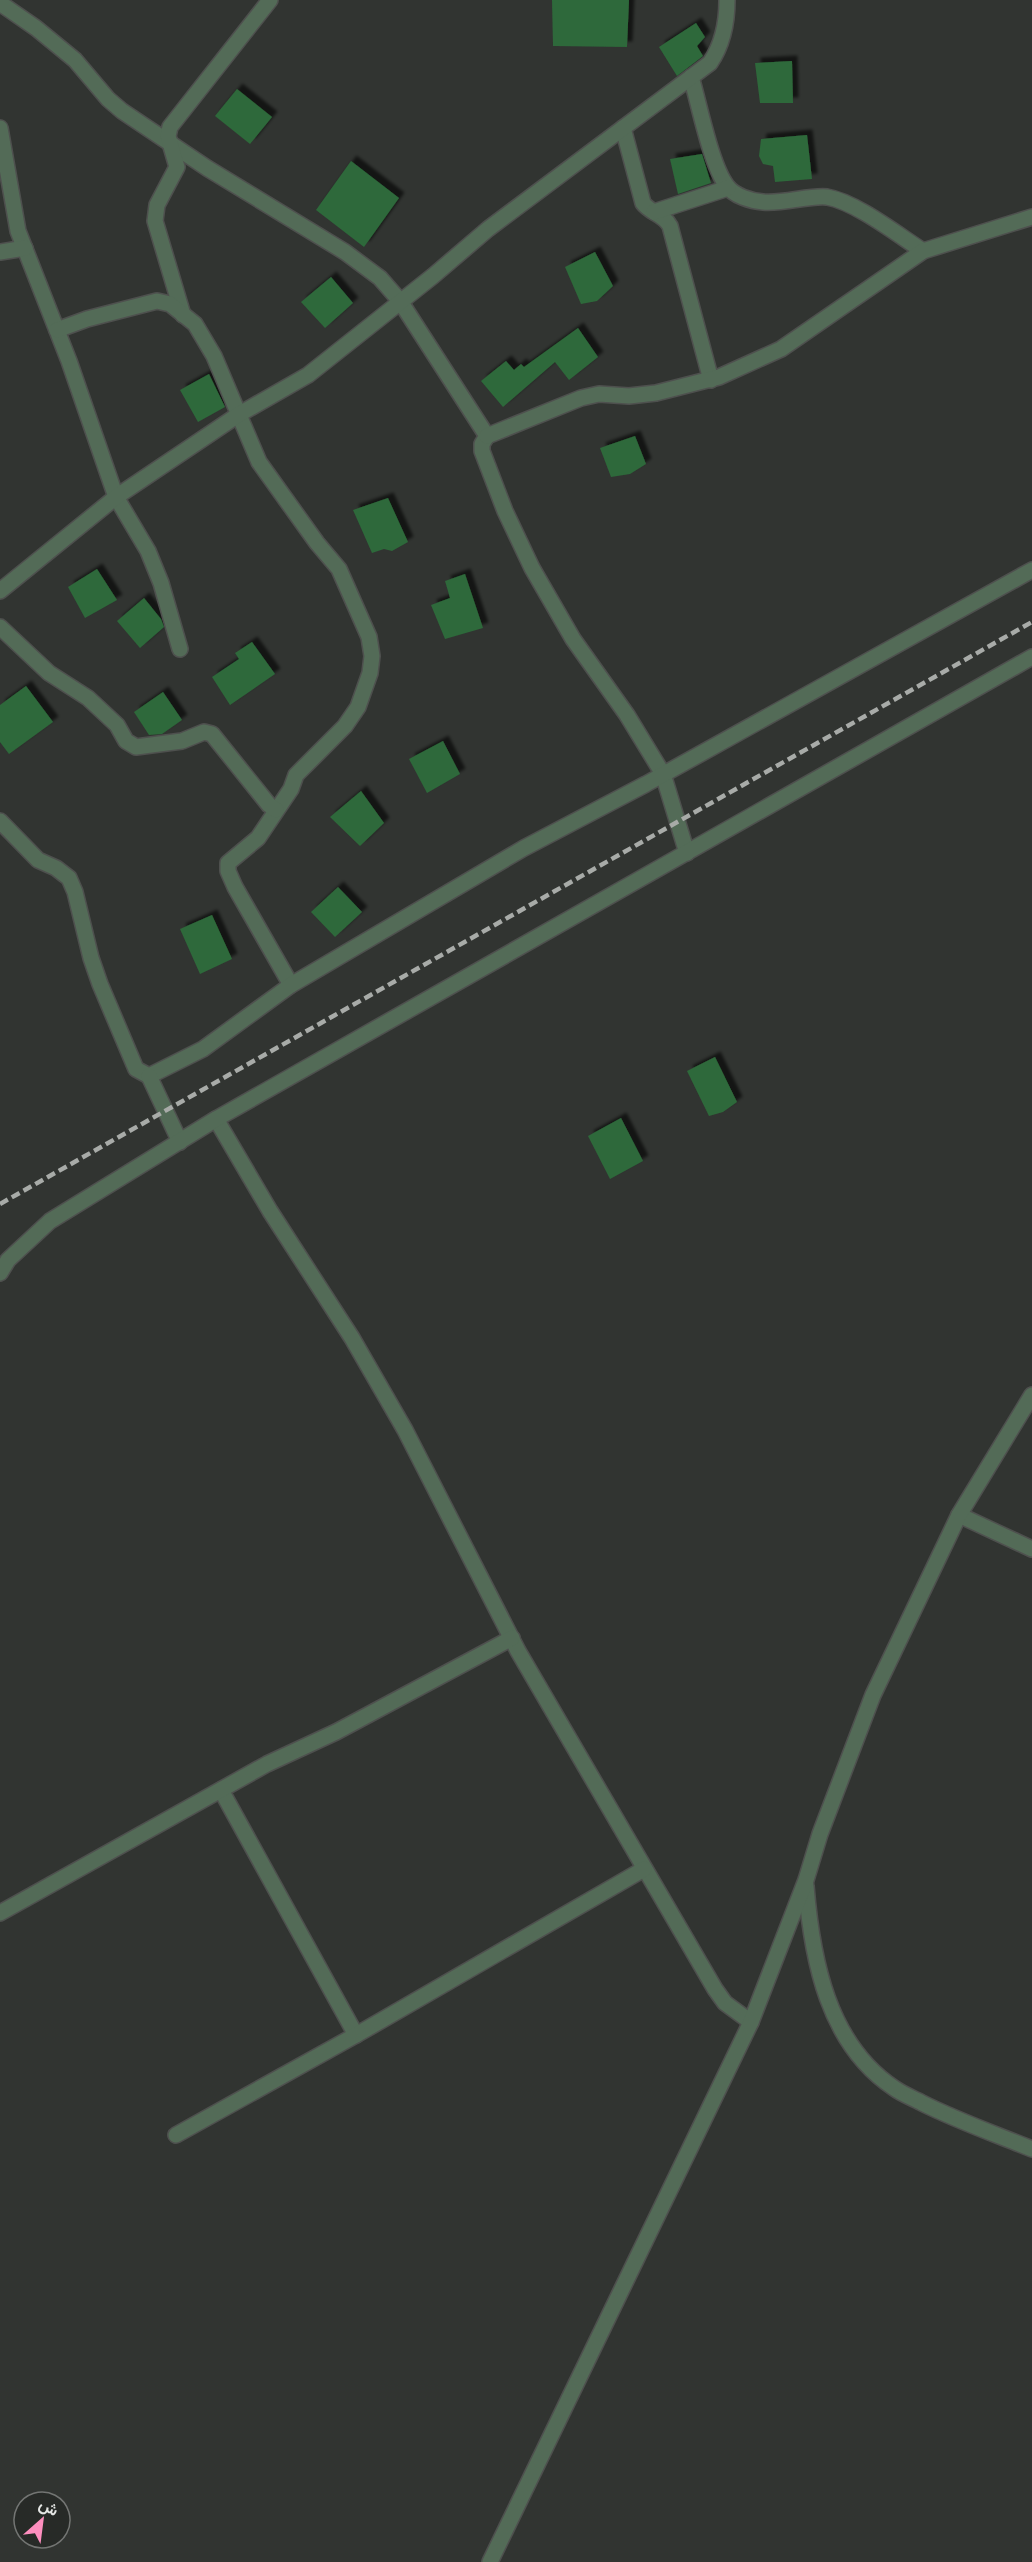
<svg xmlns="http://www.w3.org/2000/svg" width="1032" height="2562" viewBox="0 0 1032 2562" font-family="'Playfair Display',Vazirmatn,serif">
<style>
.building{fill:#2d693a;filter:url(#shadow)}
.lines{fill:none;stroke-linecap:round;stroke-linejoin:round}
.street-casing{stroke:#4e504e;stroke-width:18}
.street{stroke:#536b57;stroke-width:15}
.rail{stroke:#a8aba8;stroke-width:4.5;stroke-dasharray:9 4.5;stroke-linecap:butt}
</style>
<defs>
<filter id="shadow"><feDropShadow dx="5.5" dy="-5.5" stdDeviation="1.5" flood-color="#0009"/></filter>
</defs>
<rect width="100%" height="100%" fill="#313431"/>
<g class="building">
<path d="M 552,0 L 629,0 L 627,47 L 553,46 Z"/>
<path d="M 696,23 L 705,37 L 697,46 L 703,56 L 677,76 L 659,47 Z"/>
<path d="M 792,61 L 793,103 L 760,103 L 755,63 Z"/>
<path d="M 237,89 L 272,117 L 250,144 L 215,116 Z"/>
<path d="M 807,135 L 812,179 L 775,182 L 773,166 L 763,164 L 759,156 L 761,139 Z"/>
<path d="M 702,154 L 711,183 L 678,194 L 670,159 Z"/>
<path d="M 351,161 L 399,198 L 364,247 L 316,210 Z"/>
<path d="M 595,252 L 613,286 L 597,301 L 581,304 L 565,267 Z"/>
<path d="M 331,277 L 353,303 L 325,328 L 301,302 Z"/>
<path d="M 578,328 L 598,357 L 569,380 L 555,362 L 503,407 L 481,381 L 506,361 L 514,370 L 521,364 L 524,367 Z"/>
<path d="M 209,374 L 225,407 L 198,422 L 180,390 Z"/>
<path d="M 635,436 L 646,464 L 630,474 L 611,477 L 600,448 Z"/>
<path d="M 388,498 L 408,542 L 392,551 L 384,549 L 372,553 L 353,510 Z"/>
<path d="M 97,569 L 117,600 L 85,618 L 68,587 Z"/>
<path d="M 465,574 L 483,628 L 445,639 L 431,605 L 450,598 L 445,581 Z"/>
<path d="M 144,598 L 161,619 L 164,627 L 140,648 L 117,621 Z"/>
<path d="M 252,642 L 275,674 L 230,705 L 212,677 L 239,659 L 235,653 Z"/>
<path d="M 26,686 L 53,722 L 9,754 L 0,742 L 0,705 Z"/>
<path d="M 163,692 L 182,720 L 162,734 L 149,735 L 134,712 Z"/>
<path d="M 443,741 L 460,774 L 427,793 L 409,759 Z"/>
<path d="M 361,791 L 384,823 L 360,846 L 330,817 Z"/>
<path d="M 338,887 L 362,912 L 335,937 L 311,912 Z"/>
<path d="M 212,915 L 232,959 L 200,974 L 180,929 Z"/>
<path d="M 715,1057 L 737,1102 L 723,1112 L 709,1116 L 687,1071 Z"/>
<path d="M 621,1118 L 643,1161 L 610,1179 L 588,1136 Z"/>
</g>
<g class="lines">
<g class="street-casing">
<g id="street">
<path d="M 0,3 L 36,28 L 75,60 L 108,99 L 122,111 L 207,168 L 345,252 L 380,278 L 400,301 L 487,436 L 482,444 L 482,451 L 505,511 L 532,568 L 573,639 L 627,715 L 663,774 L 687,853"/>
<path d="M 691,77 C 699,103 711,166 727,186 C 734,196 751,201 763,202 C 783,204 810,195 827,197 C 856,202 898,235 923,251"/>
<path d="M 0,128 L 18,231 L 69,361 L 116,497 L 148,551 L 161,583 L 180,649"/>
<path d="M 623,128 L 643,203 C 650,213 664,214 670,226 L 711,380"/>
<path d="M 654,212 L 728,188"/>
<path d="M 0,252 L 25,248"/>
<path d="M 183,315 L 155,221 L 157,205 L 177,167 L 168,136 L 170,127 L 270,0"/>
<path d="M 57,330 L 87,319 L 157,301 L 170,304 L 195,324 L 214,356 L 259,462 L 317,543 L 339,569 L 369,637 L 372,656 L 370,673 L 358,707 L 345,726 L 296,775 L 291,789 L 258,838 L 228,863 L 228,871 L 235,887 L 291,985"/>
<path d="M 487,436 L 581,398 L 599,394 L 629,396 L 656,393 L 719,377 L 781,349 L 923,251 L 1032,217"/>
<path d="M 0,591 L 116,497 L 238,415 L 308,375 L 433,276 L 488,229 L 710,63 C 723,44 727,23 727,0"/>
<path d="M 0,627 L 49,673 L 88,698 L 117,725 L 126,741 L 136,747 L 182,741 L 204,732 L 212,734 L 269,805 L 276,810"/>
<path d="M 0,821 L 38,860 L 56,868 L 69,878 L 75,892 L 91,958 L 100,984 L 136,1069 L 149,1076 L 203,1049 L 291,985 L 524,848 L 646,784 L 1032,570"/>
<path d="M 149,1076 L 180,1142"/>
<path d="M 216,1119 L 270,1211 L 352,1338 L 405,1430 L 518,1651 L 715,1989 L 725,2003 L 751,2022"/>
<path d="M 0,1273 L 8,1260 L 50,1221 L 216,1119 L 1032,657"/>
<path d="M 959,1515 L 1032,1549"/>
<path d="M 221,1790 L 356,2035"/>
<path d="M 806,1886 C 812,1960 828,2044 894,2088 C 902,2094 913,2098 922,2103 C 958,2121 995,2134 1032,2149"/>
<path d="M 0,1913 L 267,1764 L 336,1732 L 512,1638"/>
<path d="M 176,2135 L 356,2035 L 644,1869"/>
<path d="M 490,2562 L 751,2022 L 806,1880 L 820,1834 L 873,1695 L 959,1515 L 1032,1395"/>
</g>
</g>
<use href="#street" class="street"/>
<path class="rail" d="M 0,1204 L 1032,622"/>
</g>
<g transform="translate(42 2520) rotate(28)"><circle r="28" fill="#272a27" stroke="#737573" stroke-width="1.5"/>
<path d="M0-4.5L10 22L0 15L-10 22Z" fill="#fd8ebe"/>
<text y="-9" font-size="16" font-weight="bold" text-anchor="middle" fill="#e4e6e4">ش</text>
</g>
</svg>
